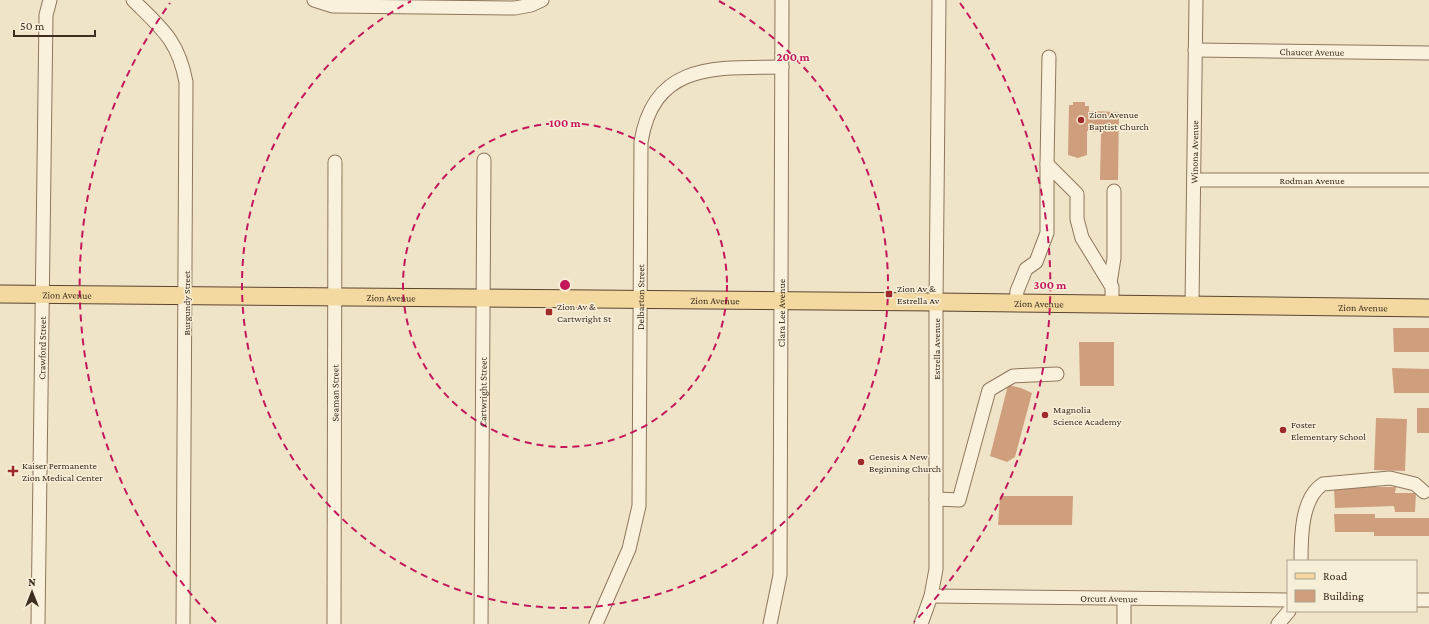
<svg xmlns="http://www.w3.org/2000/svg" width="1429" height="624" viewBox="0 0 1429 624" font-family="'Crimson Pro',serif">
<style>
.building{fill:#cf9f7d}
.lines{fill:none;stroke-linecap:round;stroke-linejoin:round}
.minor-casing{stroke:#8d765c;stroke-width:15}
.major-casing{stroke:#5b4430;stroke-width:19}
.minor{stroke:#faf1dc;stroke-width:13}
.major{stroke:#f3d9a0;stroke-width:17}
.ring{fill:none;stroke:#c2185b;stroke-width:2;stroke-dasharray:7 5}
.poi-dot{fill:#9e2a2b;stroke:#f7eed8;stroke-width:1.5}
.labels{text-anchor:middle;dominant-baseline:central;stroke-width:3;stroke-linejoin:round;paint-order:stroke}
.street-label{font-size:10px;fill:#3d2e20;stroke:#f7eed8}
.poi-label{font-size:10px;fill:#3d2e20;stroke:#f7eed8;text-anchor:start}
.centre{fill:#c2185b;stroke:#f7eed8;stroke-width:2}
.ring-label{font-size:12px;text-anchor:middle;font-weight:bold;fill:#c2185b;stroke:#f7eed8;stroke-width:3;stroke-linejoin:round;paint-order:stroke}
</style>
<rect width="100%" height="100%" fill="#f0e4c8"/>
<g class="building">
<path d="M 1073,102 L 1085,102 L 1085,106 L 1089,106 L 1089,111 L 1119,112 L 1118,180 L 1100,180 L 1101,132 L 1087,131 L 1087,155 L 1078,158 L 1068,155 L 1069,105 L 1073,105 Z"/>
<path d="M 1393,328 L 1429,328 L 1429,352 L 1394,352 Z"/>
<path d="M 1079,342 L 1114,342 L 1114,386 L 1080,386 Z"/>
<path d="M 1392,368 L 1429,369 L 1429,393 L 1394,393 Z"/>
<path d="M 1008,385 L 1021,388 L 1032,393 L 1015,457 L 1007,462 L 990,456 Z"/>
<rect x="1417" y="408" width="12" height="25"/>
<path d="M 1376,418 L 1407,419 L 1405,471 L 1374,470 Z"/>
<path d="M 1334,487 L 1396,487 L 1395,493 L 1416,493 L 1415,512 L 1395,512 L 1394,506 L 1335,508 Z"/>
<path d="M 1000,496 L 1073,496 L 1072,525 L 998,525 Z"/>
<path d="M 1334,514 L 1375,514 L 1375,518 L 1429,518 L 1429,536 L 1374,536 L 1374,532 L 1335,532 Z"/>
</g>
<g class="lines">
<g class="minor-casing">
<g id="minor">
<path d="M 133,0 C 162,29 178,40 186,82 L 183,624"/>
<path d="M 314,0 L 333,6 L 515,8 L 531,5 L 542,0"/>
<path id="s1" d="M 1195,50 L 1429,53"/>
<path d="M 1047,164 L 1049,57"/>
<path id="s2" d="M 1194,180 L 1429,180"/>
<path d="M 1110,283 L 1114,258 L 1114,191"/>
<path d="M 1016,303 L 1017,291 L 1026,269 L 1036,262 L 1047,233 L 1047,164 L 1077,194 L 1077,219 L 1082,238 L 1112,287 L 1112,304"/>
<path id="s3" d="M 1192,304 L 1196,0"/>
<path d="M 936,499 L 959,500 L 989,390 L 1013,376 L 1057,374"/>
<path d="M 1301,561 C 1301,538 1301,498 1323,484 L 1390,478 L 1415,484 L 1424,492"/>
<path id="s4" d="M 931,596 L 1288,600"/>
<path d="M 1124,599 L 1124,624"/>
<path d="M 1416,600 L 1429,600"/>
<path id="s5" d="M 38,624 L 46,15 L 50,0"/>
<path id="s6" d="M 334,624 L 335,162"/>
<path id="s7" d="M 481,624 L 484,160"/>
<path id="s8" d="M 596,624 L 629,549 L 639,506 L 641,142 C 654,61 718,68 782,67"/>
<path id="s9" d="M 770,624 L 780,575 L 782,0"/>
<path d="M 921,624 L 931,596 L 936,569 L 936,302 L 939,0"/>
<path d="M 1278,624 L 1289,611"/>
</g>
</g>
<g class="major-casing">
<g id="major">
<path id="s10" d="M 0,294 L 936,302 L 1429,308"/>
</g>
</g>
<use href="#minor" class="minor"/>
<use href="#major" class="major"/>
</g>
<g class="ring">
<circle cx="565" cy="285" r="162"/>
<path d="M719 1A323 323 0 1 1 411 1"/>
<path d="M216 622A485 485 0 0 1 170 3M960 3A485 485 0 0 1 914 622"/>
</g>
<g class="poi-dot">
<circle cx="1081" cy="120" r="4"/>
<rect x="885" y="290" width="8" height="8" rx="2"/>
<rect x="545" y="308" width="8" height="8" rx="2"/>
<circle cx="1045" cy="415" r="4"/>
<circle cx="1283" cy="430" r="4"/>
<circle cx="861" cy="462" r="4"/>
<path d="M11 465h4v4h4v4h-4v4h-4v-4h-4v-4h4z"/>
</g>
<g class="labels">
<g class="street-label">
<text stroke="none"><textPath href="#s1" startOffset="117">Chaucer Avenue</textPath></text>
<text stroke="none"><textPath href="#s3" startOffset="152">Winona Avenue</textPath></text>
<text stroke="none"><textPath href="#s2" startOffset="118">Rodman Avenue</textPath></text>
<text stroke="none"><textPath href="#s10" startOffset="67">Zion Avenue</textPath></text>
<text stroke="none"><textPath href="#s10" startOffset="391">Zion Avenue</textPath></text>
<text stroke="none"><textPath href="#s8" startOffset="335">Delbarton Street</textPath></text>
<text stroke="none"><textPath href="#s10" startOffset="715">Zion Avenue</textPath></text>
<text transform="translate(186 303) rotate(-90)">Burgundy Street</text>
<text stroke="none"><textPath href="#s10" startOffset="1039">Zion Avenue</textPath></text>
<text stroke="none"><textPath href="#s10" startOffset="1363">Zion Avenue</textPath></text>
<text stroke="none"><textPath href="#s9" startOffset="312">Clara Lee Avenue</textPath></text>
<text stroke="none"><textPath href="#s5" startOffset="276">Crawford Street</textPath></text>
<text transform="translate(936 349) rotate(-90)">Estrella Avenue</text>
<text stroke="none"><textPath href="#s7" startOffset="232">Cartwright Street</textPath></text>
<text stroke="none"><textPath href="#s6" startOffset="231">Seaman Street</textPath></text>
<text stroke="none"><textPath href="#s4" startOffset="178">Orcutt Avenue</textPath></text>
</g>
<g class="poi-label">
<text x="1089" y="114">Zion Avenue<tspan x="1089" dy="12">Baptist Church</tspan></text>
<text x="897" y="288">Zion Av &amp;<tspan x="897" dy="12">Estrella Av</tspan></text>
<text x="557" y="306">Zion Av &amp;<tspan x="557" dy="12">Cartwright St</tspan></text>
<text x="1053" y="409">Magnolia<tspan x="1053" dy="12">Science Academy</tspan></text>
<text x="1291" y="424">Foster<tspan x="1291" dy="12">Elementary School</tspan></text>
<text x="869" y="456">Genesis A New<tspan x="869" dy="12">Beginning Church</tspan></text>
<text x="22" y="465">Kaiser Permanente<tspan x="22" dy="12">Zion Medical Center</tspan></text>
</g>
</g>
<circle cx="565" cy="285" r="6" class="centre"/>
<g class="ring-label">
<text x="793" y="61">200 m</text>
<text x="565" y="127">100 m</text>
<text x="1050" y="289">300 m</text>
</g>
<rect x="1287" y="560" width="130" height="52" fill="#f7eed8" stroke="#ada18e"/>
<rect x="1295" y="573" width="20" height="6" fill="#f3d9a0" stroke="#ada18e"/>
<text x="1323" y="580" font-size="12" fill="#3d2e20">Road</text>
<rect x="1295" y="590" width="20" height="12" fill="#cf9f7d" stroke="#ada18e"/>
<text x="1323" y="600" font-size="12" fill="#3d2e20">Building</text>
<g transform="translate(32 592)" stroke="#f7eed8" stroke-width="3" paint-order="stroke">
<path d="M0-3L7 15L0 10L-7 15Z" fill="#3d2e20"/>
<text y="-6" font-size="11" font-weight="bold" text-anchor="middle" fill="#3d2e20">N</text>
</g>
<path d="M14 30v6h81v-6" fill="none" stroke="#3d2e20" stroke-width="2"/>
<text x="20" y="30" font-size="12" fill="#3d2e20" stroke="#f7eed8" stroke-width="3" paint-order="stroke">50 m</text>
</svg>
